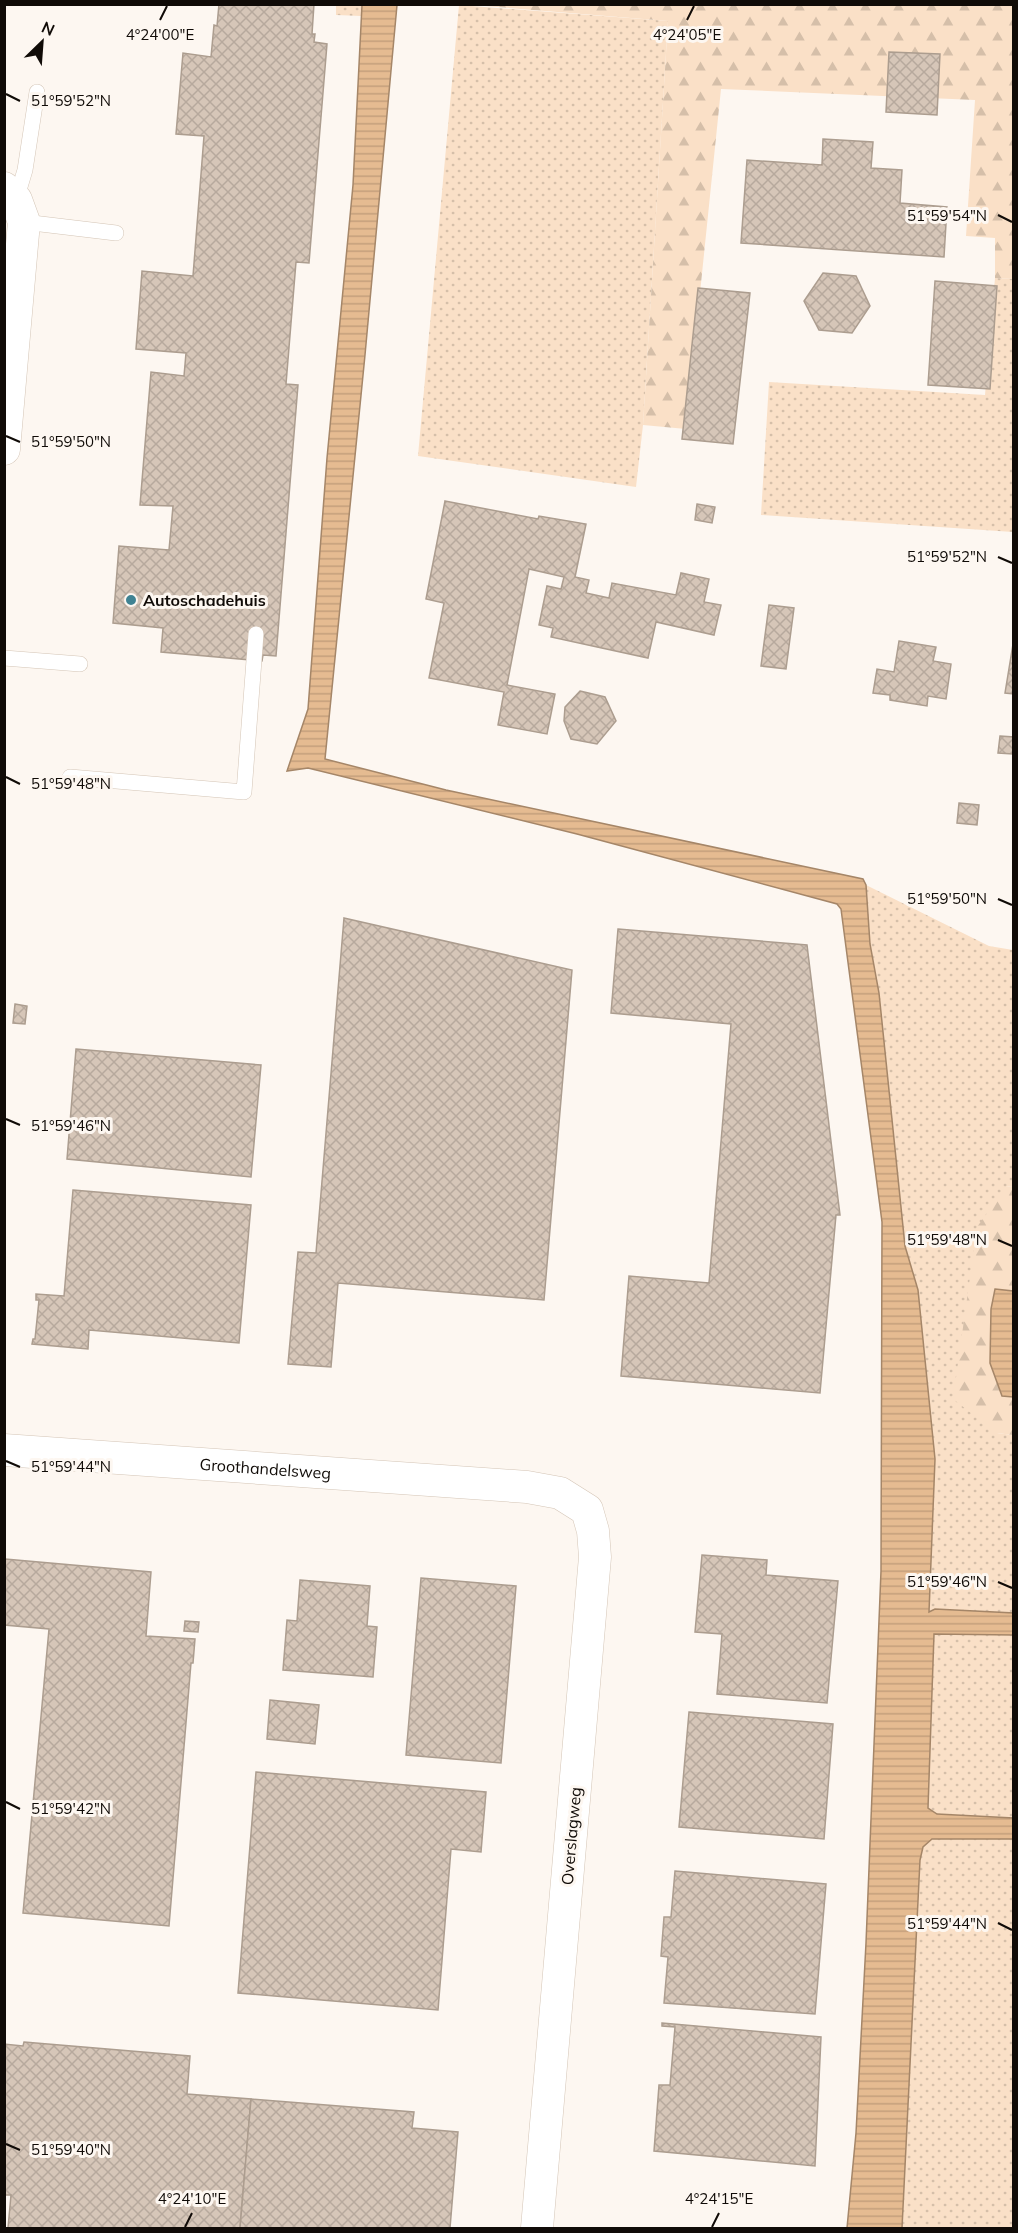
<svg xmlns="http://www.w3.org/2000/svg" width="1018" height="2233" viewBox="0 0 1018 2233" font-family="Mulish,sans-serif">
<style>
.grass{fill:url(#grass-dots)}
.forest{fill:url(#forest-firs)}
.water{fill:url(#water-rules);stroke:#a58668;stroke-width:1.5}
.building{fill:url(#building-cross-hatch);stroke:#ac9d8f;stroke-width:1.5}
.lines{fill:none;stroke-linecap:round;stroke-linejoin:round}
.service-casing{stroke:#d4c5b6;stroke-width:16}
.minor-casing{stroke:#d4c5b6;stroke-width:33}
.service{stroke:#fff;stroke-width:15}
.minor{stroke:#fff;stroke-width:32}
.ticks{fill:none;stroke:#100b07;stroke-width:2}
.poi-dot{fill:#408393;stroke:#fdf7f1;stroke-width:2}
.labels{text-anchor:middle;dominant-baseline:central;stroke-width:6;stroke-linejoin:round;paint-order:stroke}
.poi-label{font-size:16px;font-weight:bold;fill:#100b07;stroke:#fdf7f1;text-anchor:start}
.street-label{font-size:16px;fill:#100b07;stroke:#fdf7f1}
.ticks-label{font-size:15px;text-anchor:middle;fill:#100b07;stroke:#fdf7f1;stroke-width:6;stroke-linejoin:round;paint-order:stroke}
</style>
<defs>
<pattern id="grass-dots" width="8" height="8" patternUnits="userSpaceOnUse" patternTransform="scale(1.5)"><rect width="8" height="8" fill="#fae0c7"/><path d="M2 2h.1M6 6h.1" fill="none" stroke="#d5bfa9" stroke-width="1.8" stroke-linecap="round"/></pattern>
<pattern id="forest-firs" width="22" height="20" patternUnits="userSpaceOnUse" patternTransform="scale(1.5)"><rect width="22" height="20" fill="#fae0c7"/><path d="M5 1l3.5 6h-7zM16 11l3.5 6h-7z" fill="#d5bfa9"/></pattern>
<pattern id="water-rules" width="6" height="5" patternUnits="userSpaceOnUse" patternTransform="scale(1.5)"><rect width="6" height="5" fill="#e5bb91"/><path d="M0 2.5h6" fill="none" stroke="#c39f7c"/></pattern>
<pattern id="building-cross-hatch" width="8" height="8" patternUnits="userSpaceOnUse" patternTransform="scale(1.5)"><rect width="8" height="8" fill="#d6c6b8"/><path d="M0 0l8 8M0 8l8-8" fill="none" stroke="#b7a99d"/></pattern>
</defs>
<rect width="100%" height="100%" fill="#fdf7f1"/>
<g class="grass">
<path d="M 336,5 L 362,5 L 361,16 L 336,15 Z"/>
<path d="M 459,5 L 668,21 L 643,425 L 636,487 L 418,456 Z"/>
<path d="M 995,278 L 1013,279 L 1013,532 L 761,515 L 769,382 L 985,395 Z"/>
<path d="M 866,885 L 989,946 L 1013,950 L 1013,1186 L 1006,1187 L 997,1433 L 1013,1435 L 1013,1613 L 935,1609 L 929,1613 L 935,1459 L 918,1290 L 905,1246 L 879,993 L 870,944 Z"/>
<path d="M 934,1634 L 1013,1635 L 1013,1818 L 937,1814 L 928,1809 Z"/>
<path d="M 981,1838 L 1013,1839 L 1013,2228 L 902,2228 L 920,1860 L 923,1847 L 931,1839 Z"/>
</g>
<g class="forest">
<path d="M 472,5 L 1013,5 L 1013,279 L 995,278 L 995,238 L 966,236 L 975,100 L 721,89 L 686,429 L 643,425 L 668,21 Z"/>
<path d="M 1013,1186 L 1013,1291 L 996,1289 L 1002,1396 L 1013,1397 L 1013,1435 L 997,1433 L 953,1399 L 977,1227 L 1006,1187 Z"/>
</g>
<g class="water">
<path d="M 362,5 L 397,5 L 365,355 L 325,759 L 446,790 L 863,879 L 866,885 L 870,944 L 879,993 L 905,1246 L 918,1290 L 935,1459 L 929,1612 L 935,1609 L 1014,1613 L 1013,1635 L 934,1634 L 928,1808 L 937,1814 L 1013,1818 L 1013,1839 L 932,1839 L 923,1847 L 920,1860 L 902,2228 L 847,2228 L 856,2133 L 866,1943 L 881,1571 L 882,1222 L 841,909 L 837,904 L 577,834 L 308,768 L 287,771 L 308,709 L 327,458 L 353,185 Z"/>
<path d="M 995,1289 L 1013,1291 L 1013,1397 L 1002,1396 L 990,1363 L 991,1309 Z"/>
</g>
<g class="building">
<path d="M 219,4 L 314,4 L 312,34 L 315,34 L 314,42 L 327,44 L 309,263 L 296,262 L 286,384 L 298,385 L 276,656 L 263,655 L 262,661 L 161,652 L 163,628 L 113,623 L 119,546 L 169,550 L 173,506 L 140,505 L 151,372 L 184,376 L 186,353 L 136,349 L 142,271 L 193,276 L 204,136 L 176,134 L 183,53 L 211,57 L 214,25 L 217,26 Z"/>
<path d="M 889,52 L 940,54 L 937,115 L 886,112 Z"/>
<path d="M 823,139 L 873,142 L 871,168 L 902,170 L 900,203 L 947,207 L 944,257 L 741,243 L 747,160 L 822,165 Z"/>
<path d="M 823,273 L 856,276 L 870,306 L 852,333 L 819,330 L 804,301 Z"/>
<path d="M 935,281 L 997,286 L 990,389 L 928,385 Z"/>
<path d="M 698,288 L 750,293 L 733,444 L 682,439 Z"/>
<path d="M 445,501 L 538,519 L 539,516 L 586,524 L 575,577 L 589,580 L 586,593 L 609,598 L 612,583 L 676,595 L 681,573 L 709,579 L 704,602 L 721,605 L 714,635 L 656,622 L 648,658 L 551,637 L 553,628 L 539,625 L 547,586 L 561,589 L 564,577 L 529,569 L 507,685 L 555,694 L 547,734 L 498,725 L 504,692 L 429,678 L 444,603 L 426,599 Z"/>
<path d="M 697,504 L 715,507 L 712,523 L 695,520 Z"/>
<path d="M 769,605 L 794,608 L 786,669 L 761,666 Z"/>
<path d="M 1014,638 L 1014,694 L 1005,693 Z"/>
<path d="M 899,641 L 936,647 L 933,661 L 951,664 L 946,699 L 928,696 L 927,706 L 890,700 L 890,695 L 873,693 L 877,669 L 894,672 Z"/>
<path d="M 580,691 L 605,697 L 616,721 L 597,744 L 571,739 L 564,721 L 565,707 Z"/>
<path d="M 1000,736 L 1014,737 L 1013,754 L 998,753 Z"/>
<path d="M 959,803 L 979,805 L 977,825 L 957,823 Z"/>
<path d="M 344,918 L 572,970 L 544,1300 L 338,1283 L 331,1367 L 288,1364 L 298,1252 L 316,1253 Z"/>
<path d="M 618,929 L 807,945 L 840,1215 L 836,1215 L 820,1393 L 621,1376 L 629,1276 L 709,1283 L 731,1024 L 611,1013 Z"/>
<path d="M 15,1004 L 27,1006 L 25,1024 L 13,1023 Z"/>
<path d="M 76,1049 L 261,1065 L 251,1177 L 67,1159 Z"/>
<path d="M 73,1190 L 251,1205 L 239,1343 L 89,1330 L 88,1349 L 32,1344 L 33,1339 L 35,1339 L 39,1300 L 36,1300 L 36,1294 L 64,1296 Z"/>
<path d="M 702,1555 L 767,1560 L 766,1575 L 838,1581 L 827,1703 L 717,1694 L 722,1634 L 695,1632 Z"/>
<path d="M 5,1559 L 151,1572 L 146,1636 L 195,1639 L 193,1663 L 191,1663 L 169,1926 L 23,1913 L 49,1629 L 4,1625 Z"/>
<path d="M 421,1578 L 516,1586 L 501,1763 L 406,1755 Z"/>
<path d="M 300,1580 L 370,1586 L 367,1626 L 377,1627 L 373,1677 L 283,1670 L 287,1620 L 297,1621 Z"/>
<path d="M 185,1621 L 199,1622 L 198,1632 L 184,1631 Z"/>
<path d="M 270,1700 L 319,1705 L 315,1744 L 267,1739 Z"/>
<path d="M 689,1712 L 833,1724 L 824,1839 L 679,1827 Z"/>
<path d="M 256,1772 L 486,1792 L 481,1852 L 451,1849 L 438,2010 L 238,1993 Z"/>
<path d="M 675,1871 L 826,1884 L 815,2014 L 664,2003 L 668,1957 L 661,1956 L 664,1917 L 671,1917 Z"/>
<path d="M 662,2023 L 821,2037 L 815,2166 L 654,2151 L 659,2085 L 670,2085 L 675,2027 L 662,2026 Z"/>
<path d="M 24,2042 L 190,2056 L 187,2094 L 251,2099 L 240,2228 L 8,2228 L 11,2195 L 4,2195 L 4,2044 L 23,2046 Z"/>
<path d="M 251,2099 L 414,2112 L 412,2128 L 458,2132 L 450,2228 L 240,2228 Z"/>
</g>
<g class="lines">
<g class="service-casing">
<g id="service">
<path d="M 16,200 L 25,170 L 37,92"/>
<path d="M 24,222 L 116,233"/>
<path d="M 4,658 L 80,664"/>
<path d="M 70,777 L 244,792 L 256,634"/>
</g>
</g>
<g class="minor-casing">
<g id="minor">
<path d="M 4,188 L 16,200 L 24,222 L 4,449"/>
<path id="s1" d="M 4,1450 L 527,1487 L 560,1493 L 587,1510 L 593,1531 L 595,1557 L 537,2228"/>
</g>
</g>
<use href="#service" class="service"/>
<use href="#minor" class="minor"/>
</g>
<path class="ticks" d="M 160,20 L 167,6M 687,20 L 694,6M 6,94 L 20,101M 998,215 L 1012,222M 6,436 L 20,442M 998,557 L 1012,563M 6,777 L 20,784M 998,899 L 1012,905M 6,1119 L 20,1125M 998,1240 L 1012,1246M 6,1461 L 20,1467M 998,1582 L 1012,1588M 6,1802 L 20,1809M 998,1923 L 1012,1930M 6,2144 L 20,2150M 185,2227 L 192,2213M 712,2227 L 719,2213"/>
<circle class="poi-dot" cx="131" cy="600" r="6"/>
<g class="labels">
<g class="poi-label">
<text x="143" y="600">Autoschadehuis</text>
</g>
<g class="street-label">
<text stroke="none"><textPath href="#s1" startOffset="262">Groothandelsweg</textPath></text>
<text transform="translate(571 1836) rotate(-85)">Overslagweg</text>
</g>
</g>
<g class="ticks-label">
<text x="160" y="40">4°24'00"E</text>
<text x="687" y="40">4°24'05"E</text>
<text x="71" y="106">51°59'52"N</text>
<text x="947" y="221">51°59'54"N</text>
<text x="71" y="447">51°59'50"N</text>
<text x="947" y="562">51°59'52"N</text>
<text x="71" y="789">51°59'48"N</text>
<text x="947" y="904">51°59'50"N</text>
<text x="71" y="1131">51°59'46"N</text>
<text x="947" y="1245">51°59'48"N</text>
<text x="71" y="1472">51°59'44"N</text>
<text x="947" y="1587">51°59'46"N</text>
<text x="71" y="1814">51°59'42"N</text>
<text x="947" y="1929">51°59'44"N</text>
<text x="71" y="2155">51°59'40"N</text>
<text x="192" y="2204">4°24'10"E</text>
<text x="719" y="2204">4°24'15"E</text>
</g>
<rect width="1018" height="2233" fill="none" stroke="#100b07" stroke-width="12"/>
<g transform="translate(42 42) rotate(25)" stroke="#fdf7f1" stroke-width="4.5" paint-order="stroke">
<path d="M0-4.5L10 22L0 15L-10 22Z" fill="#100b07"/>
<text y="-9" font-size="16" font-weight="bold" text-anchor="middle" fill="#100b07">N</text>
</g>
</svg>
